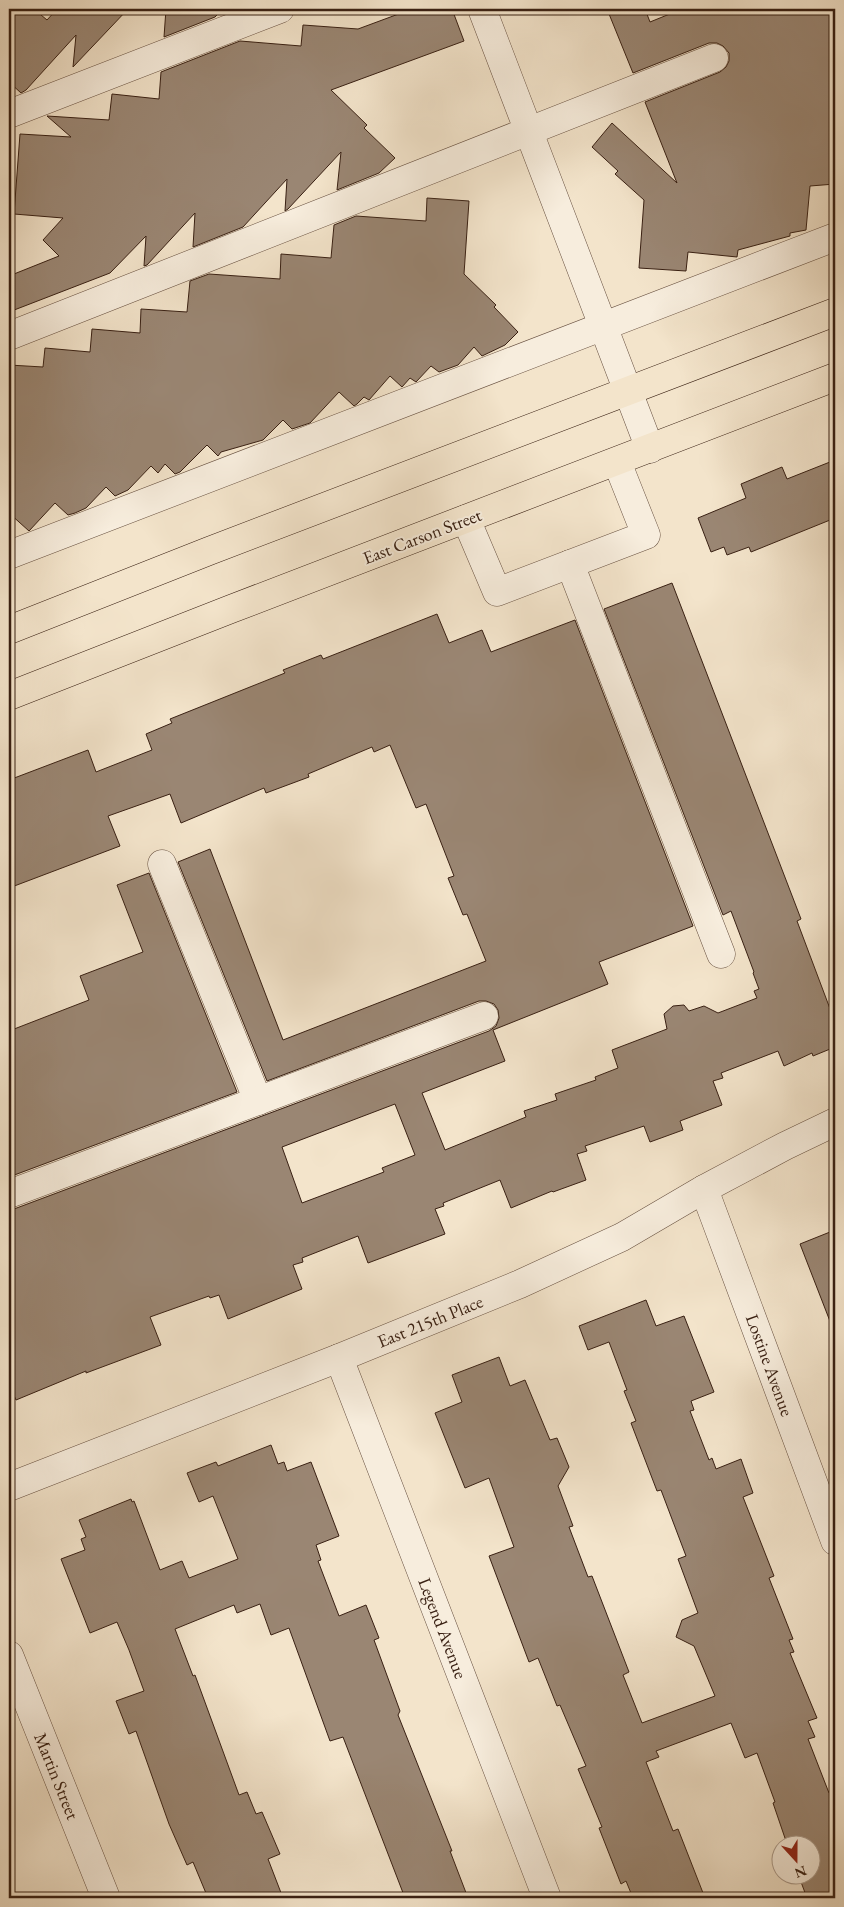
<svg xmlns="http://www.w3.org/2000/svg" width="844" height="1907" viewBox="0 0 844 1907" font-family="'EB Garamond',serif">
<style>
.building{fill:#9a8673;stroke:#392013;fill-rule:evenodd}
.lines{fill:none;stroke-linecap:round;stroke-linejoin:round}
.minor-casing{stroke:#685141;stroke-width:29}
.major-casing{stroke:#392013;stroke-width:29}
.minor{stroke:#f7eddd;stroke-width:28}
.major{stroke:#f3e4cb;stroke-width:28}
.labels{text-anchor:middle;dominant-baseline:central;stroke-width:4;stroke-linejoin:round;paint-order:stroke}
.street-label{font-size:18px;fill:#392013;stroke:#f7eddd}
</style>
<rect width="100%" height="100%" fill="#f3e4cb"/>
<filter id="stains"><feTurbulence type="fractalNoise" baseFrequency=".004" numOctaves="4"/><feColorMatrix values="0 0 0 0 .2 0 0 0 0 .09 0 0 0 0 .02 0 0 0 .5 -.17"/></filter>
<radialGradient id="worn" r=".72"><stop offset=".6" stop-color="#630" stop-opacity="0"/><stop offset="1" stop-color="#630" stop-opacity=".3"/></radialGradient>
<g class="building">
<path d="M 19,9 L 34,9 L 47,20 L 57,9 L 128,9 L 73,67 L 76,35 L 26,90 L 21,93 L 9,82 L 9,21 Z"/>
<path d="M 166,9 L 223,9 L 215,17 L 164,37 Z"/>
<path d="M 412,9 L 452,9 L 464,41 L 331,90 L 367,125 L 364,128 L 395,158 L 379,173 L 337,190 L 341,152 L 288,209 L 285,211 L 287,179 L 243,227 L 193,247 L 195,213 L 147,265 L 144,266 L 146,236 L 110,273 L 9,312 L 9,276 L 59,256 L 43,240 L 63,218 L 14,214 L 20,134 L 71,137 L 47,116 L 109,120 L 112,94 L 159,99 L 161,72 L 240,41 L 301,46 L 303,25 L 358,29 Z"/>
<path d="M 607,9 L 645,9 L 650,22 L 682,9 L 835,9 L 835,184 L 810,186 L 806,230 L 790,233 L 790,236 L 738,250 L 737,257 L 688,252 L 686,271 L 639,268 L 644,200 L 615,174 L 618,171 L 592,147 L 612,123 L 677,183 L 645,102 L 720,72 L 726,67 L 729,61 L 729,53 L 723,46 L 717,43 L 709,43 L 633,73 Z"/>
<path d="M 427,198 L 469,201 L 464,274 L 496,305 L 494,307 L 518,332 L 505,345 L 482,356 L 474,347 L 458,365 L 439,372 L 431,366 L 416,382 L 410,378 L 402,387 L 390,376 L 369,400 L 364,397 L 357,404 L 354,406 L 339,392 L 310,423 L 292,429 L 283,420 L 263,440 L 221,452 L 218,456 L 207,445 L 180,472 L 175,474 L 165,464 L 158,473 L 151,466 L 128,490 L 115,496 L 106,487 L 86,508 L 75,513 L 68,515 L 55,503 L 29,531 L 9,513 L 9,365 L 43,367 L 45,348 L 90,352 L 92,329 L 140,333 L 141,309 L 187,312 L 190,281 L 209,274 L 280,279 L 281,254 L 331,258 L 334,225 L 356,216 L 426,221 Z"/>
<path d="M 835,460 L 835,518 L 751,552 L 749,547 L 727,555 L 724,547 L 711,552 L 698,518 L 746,498 L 741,484 L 782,467 L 787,479 Z"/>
<path d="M 672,583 L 801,919 L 797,921 L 835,1022 L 835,1047 L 813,1056 L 812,1053 L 784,1066 L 778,1051 L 721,1073 L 723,1078 L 713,1081 L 722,1105 L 680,1121 L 683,1130 L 650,1142 L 644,1126 L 585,1146 L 587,1151 L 577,1154 L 586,1180 L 553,1192 L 552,1191 L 511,1208 L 500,1180 L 443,1203 L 444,1206 L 435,1209 L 445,1234 L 368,1263 L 358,1236 L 302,1258 L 303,1262 L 293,1265 L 302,1289 L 228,1319 L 219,1295 L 210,1298 L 209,1296 L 150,1317 L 161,1345 L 86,1373 L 86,1371 L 16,1400 L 9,1384 L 9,1209 L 14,1209 L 489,1031 L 496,1026 L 499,1018 L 498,1010 L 494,1004 L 486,1001 L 479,1001 L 267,1081 L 178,862 L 210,849 L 283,1040 L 486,961 L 467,914 L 463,915 L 448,878 L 454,876 L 426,804 L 416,808 L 390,745 L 374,752 L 372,747 L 308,774 L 309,777 L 266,793 L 264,788 L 181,823 L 170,794 L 108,816 L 120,846 L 9,888 L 9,780 L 88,750 L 96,772 L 152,750 L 146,734 L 172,723 L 170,719 L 285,673 L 283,670 L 321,655 L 323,659 L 437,614 L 449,643 L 482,630 L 491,652 L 575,620 L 693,926 L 599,962 L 608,984 L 493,1030 L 505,1061 L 422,1093 L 445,1150 L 526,1117 L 524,1111 L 557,1100 L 555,1094 L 596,1080 L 595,1077 L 618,1068 L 612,1050 L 667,1029 L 664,1014 L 673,1006 L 684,1005 L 689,1011 L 704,1006 L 718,1013 L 757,998 L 754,991 L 759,989 L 753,973 L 754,972 L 731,911 L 723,915 L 604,609 ZM 395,1104 L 415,1155 L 382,1168 L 384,1172 L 302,1203 L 282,1147 Z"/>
<path d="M 149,873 L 237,1092 L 9,1177 L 9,1031 L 89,1000 L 80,976 L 143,952 L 117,885 Z"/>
<path d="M 835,1230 L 835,1329 L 833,1329 L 800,1244 Z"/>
<path d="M 646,1300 L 656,1326 L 684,1316 L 714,1392 L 691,1401 L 694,1410 L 690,1411 L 709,1460 L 712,1458 L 716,1469 L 741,1459 L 753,1493 L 743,1497 L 774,1576 L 769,1578 L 793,1639 L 789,1640 L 794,1652 L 790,1653 L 817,1718 L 808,1721 L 815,1737 L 808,1739 L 829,1793 L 835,1790 L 835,1898 L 807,1898 L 798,1874 L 812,1874 L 812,1844 L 787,1844 L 773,1803 L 775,1802 L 757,1753 L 745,1758 L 731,1723 L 656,1751 L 659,1757 L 646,1762 L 673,1831 L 678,1829 L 705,1898 L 633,1898 L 626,1881 L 621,1884 L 599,1828 L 602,1827 L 578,1769 L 586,1766 L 560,1705 L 557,1706 L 538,1658 L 529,1662 L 489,1556 L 514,1547 L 489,1478 L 465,1488 L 435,1413 L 462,1402 L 452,1375 L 499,1357 L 510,1386 L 525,1380 L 550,1440 L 557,1438 L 569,1467 L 558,1486 L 573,1526 L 569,1527 L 588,1577 L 592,1576 L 629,1672 L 623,1675 L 642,1723 L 715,1696 L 694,1646 L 676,1637 L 682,1620 L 698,1613 L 678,1559 L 686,1556 L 661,1490 L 657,1491 L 631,1423 L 636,1421 L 624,1391 L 627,1390 L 609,1342 L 588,1350 L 579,1326 Z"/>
<path d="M 271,1445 L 278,1464 L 284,1462 L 287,1471 L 311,1462 L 339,1536 L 316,1545 L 321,1560 L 318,1561 L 339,1616 L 366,1605 L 379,1638 L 374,1640 L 400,1711 L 398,1715 L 452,1851 L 450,1851 L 468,1898 L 405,1898 L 343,1737 L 330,1741 L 289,1628 L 271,1635 L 260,1604 L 237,1613 L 234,1605 L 175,1629 L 193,1676 L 195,1675 L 239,1795 L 247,1792 L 256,1814 L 262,1812 L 280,1854 L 268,1859 L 283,1898 L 208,1898 L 193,1862 L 187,1865 L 169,1824 L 136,1731 L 129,1734 L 116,1701 L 144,1691 L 129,1650 L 117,1622 L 90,1633 L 61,1559 L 85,1550 L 81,1539 L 86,1537 L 79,1520 L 131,1499 L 132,1502 L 134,1501 L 160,1570 L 182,1561 L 189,1578 L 238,1559 L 213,1496 L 199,1502 L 187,1473 L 216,1462 L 218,1466 Z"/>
</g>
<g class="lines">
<g class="minor-casing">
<g id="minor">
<path d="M 482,9 L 650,449"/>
<path d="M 9,114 L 280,9"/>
<path d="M 9,336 L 714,58"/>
<path d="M 466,519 L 497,592 L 646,535 L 617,462"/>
<path d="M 9,555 L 835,237"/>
<path d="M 570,564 L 721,954"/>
<path d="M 162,864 L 258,1101"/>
<path d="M 704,1189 L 835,1541"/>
<path d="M 9,1194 L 484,1016"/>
<path d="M 339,1358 L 547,1898"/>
<path d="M 9,1487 L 339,1358 L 520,1284 L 622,1237 L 704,1189 L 785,1146 L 835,1122"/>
<path d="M 9,1655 L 106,1898"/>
</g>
</g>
<g class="major-casing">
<g id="major">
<path d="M 9,630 L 209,551 L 835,312"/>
<path d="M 9,696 L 231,609 L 835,377"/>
</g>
</g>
<use href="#minor" class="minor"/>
<use href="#major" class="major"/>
</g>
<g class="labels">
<g class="street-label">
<text transform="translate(422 536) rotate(-21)">East Carson Street</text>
<text transform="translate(430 1321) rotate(-22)">East 215th Place</text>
<text transform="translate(770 1365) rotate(70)">Lostine Avenue</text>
<text transform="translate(443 1628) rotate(69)">Legend Avenue</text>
<text transform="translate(57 1776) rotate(68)">Martin Street</text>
</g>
</g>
<rect width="844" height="1907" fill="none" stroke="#f3e4cb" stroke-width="30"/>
<rect x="10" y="10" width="824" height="1887" fill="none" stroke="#392013" stroke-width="2.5"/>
<rect x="15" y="15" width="814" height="1877" fill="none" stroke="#392013"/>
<g transform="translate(796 1860) rotate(159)"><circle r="24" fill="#f7eddd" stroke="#ab9b8c"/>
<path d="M0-4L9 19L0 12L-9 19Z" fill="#8f2418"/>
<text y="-8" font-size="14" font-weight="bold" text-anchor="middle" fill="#392013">N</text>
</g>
<rect width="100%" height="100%" filter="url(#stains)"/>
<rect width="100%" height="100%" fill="url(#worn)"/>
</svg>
